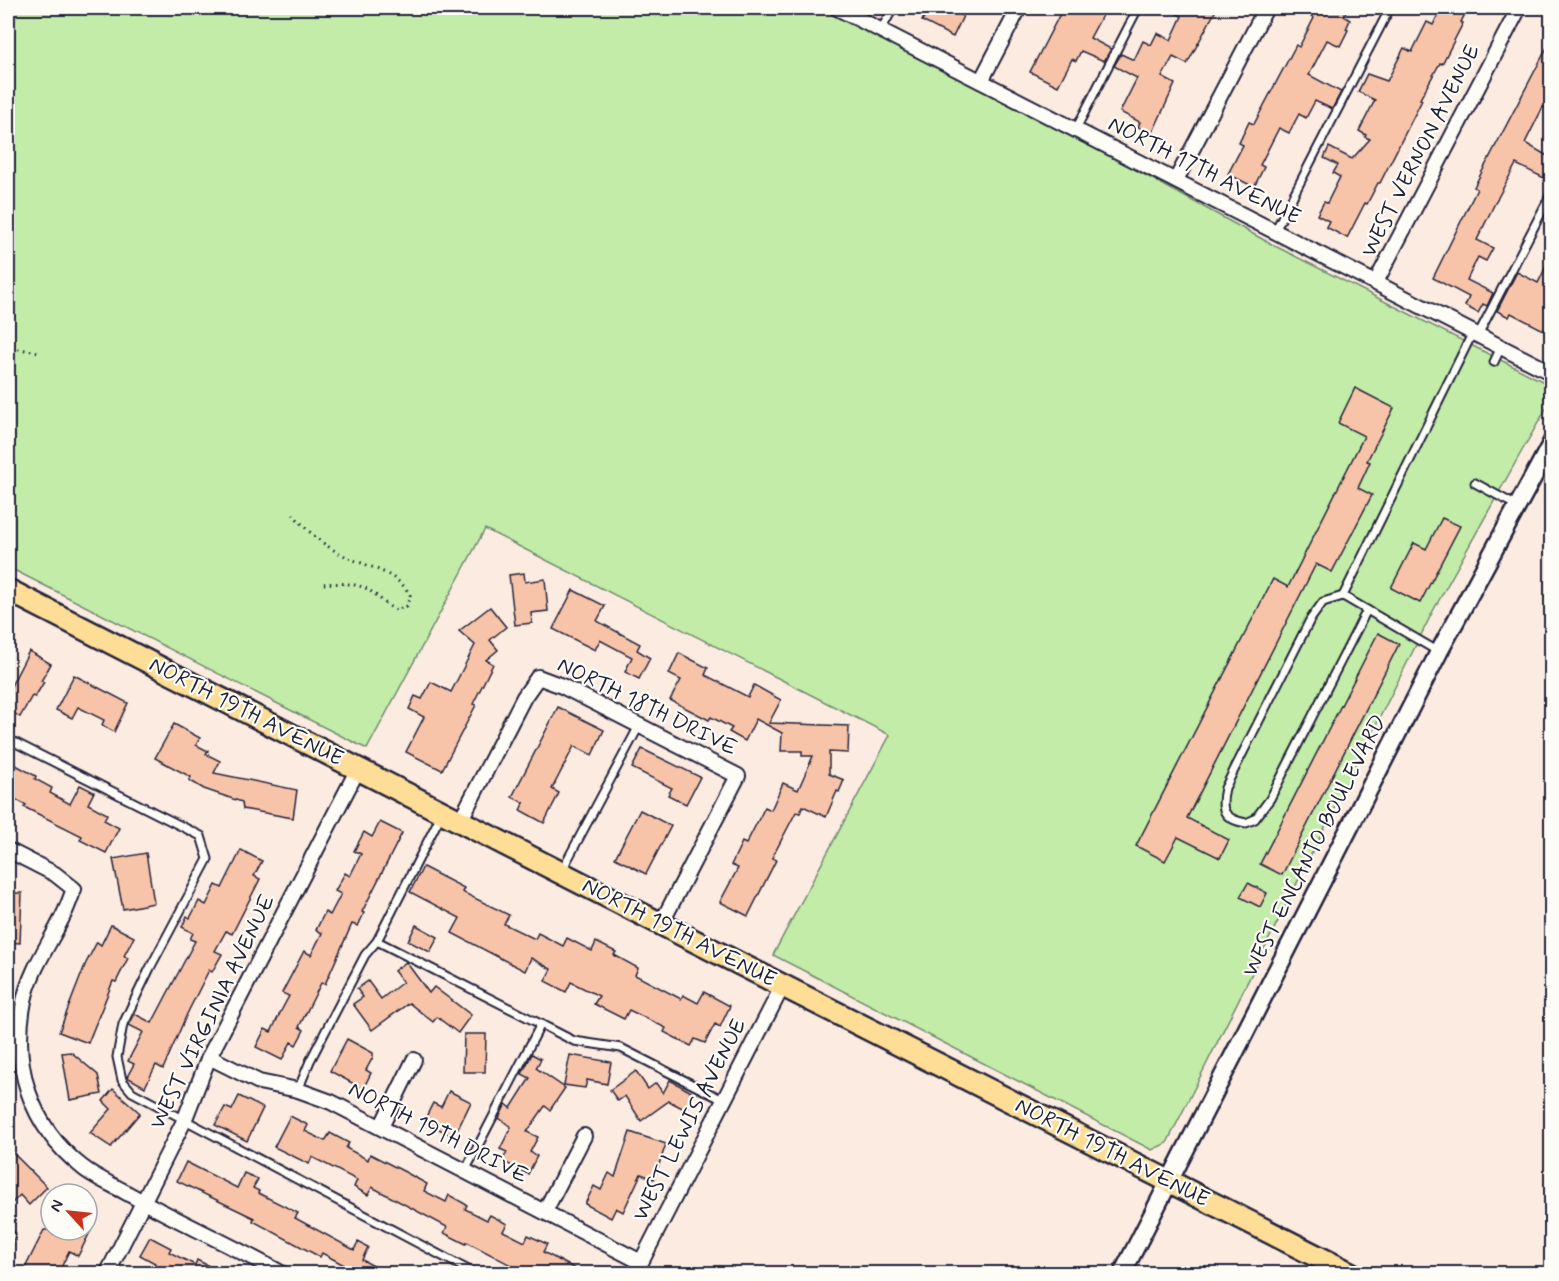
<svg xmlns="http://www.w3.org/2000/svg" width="1559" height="1281" viewBox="0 0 1559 1281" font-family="Mynerve,sans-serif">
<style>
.green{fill:#c2eca8;stroke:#728772;stroke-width:1.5}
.building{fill:#f8c4a9;stroke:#22223b;stroke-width:1.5}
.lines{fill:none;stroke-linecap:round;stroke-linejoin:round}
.service-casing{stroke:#22223b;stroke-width:11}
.minor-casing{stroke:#22223b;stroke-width:18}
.tertiary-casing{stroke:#22223b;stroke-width:21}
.primary-casing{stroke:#22223b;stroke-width:26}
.path{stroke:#22223b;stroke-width:3;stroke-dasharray:1.5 4.5;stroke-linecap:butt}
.service{stroke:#fdfcf7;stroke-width:7}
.minor{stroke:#fdfcf7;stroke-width:14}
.tertiary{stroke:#fdfcf7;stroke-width:16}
.primary{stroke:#fedd96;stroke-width:21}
.labels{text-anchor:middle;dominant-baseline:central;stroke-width:4.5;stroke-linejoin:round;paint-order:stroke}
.street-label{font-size:22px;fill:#22223b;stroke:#fdfcf7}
</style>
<rect width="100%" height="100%" fill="#fcebe0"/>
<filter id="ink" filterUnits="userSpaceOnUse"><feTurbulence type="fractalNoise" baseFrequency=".0167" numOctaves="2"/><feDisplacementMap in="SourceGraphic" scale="12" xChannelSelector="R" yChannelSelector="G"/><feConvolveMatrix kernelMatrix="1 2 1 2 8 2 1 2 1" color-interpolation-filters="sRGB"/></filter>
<g filter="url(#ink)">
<path class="green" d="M 8,8 L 828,8 L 1083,141 L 1275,246 L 1548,384 L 1551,400 L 1519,456 L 1433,611 L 1167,1143 L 1152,1150 L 773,955 L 890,735 L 485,529 L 367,749 L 8,567 Z"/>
<g class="building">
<path d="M 929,8 L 946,8 L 963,16 L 953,37 L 922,21 Z"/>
<path d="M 1063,8 L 1094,8 L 1104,12 L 1090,38 L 1111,49 L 1104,61 L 1081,51 L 1076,61 L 1072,59 L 1058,86 L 1030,72 Z"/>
<path d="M 1166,8 L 1217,8 L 1187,64 L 1173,57 L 1162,77 L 1175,84 L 1152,134 L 1138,127 L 1140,122 L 1120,112 L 1137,78 L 1114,66 L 1121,54 L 1134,60 L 1143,41 L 1151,45 L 1157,33 L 1171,40 L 1182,16 Z"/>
<path d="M 1315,8 L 1348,8 L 1344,16 L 1350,20 L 1346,29 L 1348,30 L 1340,46 L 1327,40 L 1309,75 L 1341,92 L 1332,109 L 1315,101 L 1306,118 L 1299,114 L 1289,133 L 1279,128 L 1260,165 L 1264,167 L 1254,187 L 1228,174 L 1243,145 L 1239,143 L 1249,122 L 1254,124 L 1296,45 L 1299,47 L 1314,18 L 1311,16 Z"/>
<path d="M 1441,8 L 1468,8 L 1461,22 L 1463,23 L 1442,64 L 1440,63 L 1420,99 L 1422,100 L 1380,183 L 1378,183 L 1367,204 L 1365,203 L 1347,238 L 1326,227 L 1329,221 L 1317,215 L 1324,202 L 1327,203 L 1340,177 L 1333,173 L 1338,165 L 1324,158 L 1329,147 L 1352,159 L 1370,139 L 1365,137 L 1366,135 L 1359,131 L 1375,100 L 1358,92 L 1367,74 L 1387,81 L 1404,48 L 1412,52 L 1427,22 L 1433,25 Z"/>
<path d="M 1551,40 L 1551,111 L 1543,107 L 1525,143 L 1551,158 L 1551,169 L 1546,179 L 1516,164 L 1494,205 L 1477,240 L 1493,248 L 1486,261 L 1478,257 L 1467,280 L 1493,293 L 1487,306 L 1483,304 L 1478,313 L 1465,306 L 1469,297 L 1433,278 L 1477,189 L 1474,187 Z"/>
<path d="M 1551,256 L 1551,334 L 1511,313 L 1509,317 L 1497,311 L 1517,272 L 1538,283 Z"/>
<path d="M 1355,388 L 1394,408 L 1367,461 L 1370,462 L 1358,488 L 1372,495 L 1332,572 L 1316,564 L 1187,818 L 1229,840 L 1220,858 L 1178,837 L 1165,861 L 1136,846 L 1273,579 L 1288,587 L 1364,436 L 1338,423 Z"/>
<path d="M 1442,518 L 1460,526 L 1420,603 L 1391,588 L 1414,543 L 1426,549 Z"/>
<path d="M 524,573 L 525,582 L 545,579 L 548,611 L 531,613 L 532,623 L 515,625 L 509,575 Z"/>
<path d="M 573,590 L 605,606 L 597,621 L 640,644 L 637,650 L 650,658 L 639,679 L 625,672 L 632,657 L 600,640 L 595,650 L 553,629 Z"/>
<path d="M 490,607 L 506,627 L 490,640 L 498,650 L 486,660 L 493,664 L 473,704 L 476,705 L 442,770 L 406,752 L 424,717 L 409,709 L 415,696 L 422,699 L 431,682 L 451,692 L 475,645 L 459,631 Z"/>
<path d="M 1378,633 L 1399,644 L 1282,875 L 1260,864 Z"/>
<path d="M 29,651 L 51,664 L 41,681 L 44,682 L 35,697 L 32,696 L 20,717 L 8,709 L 8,692 Z"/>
<path d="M 679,653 L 708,668 L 705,675 L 748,697 L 754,685 L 781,700 L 769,723 L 849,726 L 848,753 L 829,752 L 829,774 L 844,780 L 839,792 L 837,791 L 826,817 L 803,806 L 800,813 L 796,812 L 772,858 L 776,860 L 748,916 L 720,902 L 738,868 L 731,865 L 742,842 L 746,844 L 765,807 L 771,810 L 783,783 L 798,790 L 813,756 L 802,756 L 802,751 L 781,751 L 782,733 L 756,719 L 745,741 L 729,732 L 732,728 L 711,717 L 709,720 L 670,700 L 681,680 L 669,674 Z"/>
<path d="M 74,675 L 128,703 L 114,732 L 102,725 L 104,720 L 78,707 L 72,718 L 56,710 Z"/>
<path d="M 558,707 L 604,730 L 592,755 L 574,746 L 552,789 L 559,793 L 544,823 L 520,810 L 524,803 L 512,797 Z"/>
<path d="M 174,724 L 200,738 L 196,745 L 208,751 L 206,754 L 220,761 L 214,773 L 297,790 L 293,818 L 243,809 L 242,802 L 204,789 L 189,780 L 191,777 L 155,758 Z"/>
<path d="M 642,749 L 700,777 L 686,804 L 668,795 L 672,788 L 632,768 Z"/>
<path d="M 14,764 L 36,776 L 35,779 L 52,788 L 50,793 L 70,804 L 80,785 L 94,792 L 88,804 L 107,814 L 104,820 L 119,828 L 106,853 L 80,840 L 82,836 L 24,807 L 26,805 L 9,796 L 12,792 L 8,789 L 8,776 Z"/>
<path d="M 640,810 L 671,826 L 646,874 L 615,858 Z"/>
<path d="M 380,822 L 402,833 L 362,912 L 364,913 L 358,926 L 352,924 L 325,984 L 321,983 L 299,1027 L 304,1030 L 296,1045 L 291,1042 L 282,1060 L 256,1047 L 265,1029 L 271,1032 L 281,1011 L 289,996 L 282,993 L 304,951 L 311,955 L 322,933 L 316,930 L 325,912 L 330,915 L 341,894 L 335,891 L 345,873 L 350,876 L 361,854 L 354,851 L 364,832 L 372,837 Z"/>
<path d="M 241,850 L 262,861 L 254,876 L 260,879 L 232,934 L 226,931 L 215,951 L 222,954 L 212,972 L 209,970 L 187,1014 L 163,1069 L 156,1065 L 145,1087 L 127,1077 L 134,1064 L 128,1061 L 143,1032 L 129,1025 L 135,1014 L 152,1023 L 195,941 L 190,939 L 193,933 L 182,927 L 187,916 L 190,918 L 199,901 L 206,905 L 216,885 L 222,888 Z"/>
<path d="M 146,853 L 154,903 L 123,909 L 113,859 Z"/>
<path d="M 423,867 L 464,888 L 462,892 L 509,915 L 504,924 L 535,939 L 538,933 L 563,946 L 567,938 L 592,951 L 596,942 L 616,952 L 614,955 L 638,968 L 635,975 L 681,999 L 683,995 L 698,1003 L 704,992 L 730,1006 L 720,1027 L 715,1024 L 705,1043 L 695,1039 L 691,1046 L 664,1032 L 666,1028 L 629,1010 L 624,1019 L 594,1004 L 599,996 L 571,982 L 566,992 L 545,981 L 551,969 L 531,958 L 525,971 L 452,933 L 460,918 L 410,892 Z"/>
<path d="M 1248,883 L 1267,893 L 1260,907 L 1240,897 Z"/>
<path d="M 8,893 L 22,893 L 20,943 L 8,942 Z"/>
<path d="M 111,925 L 134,937 L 124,956 L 128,958 L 116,982 L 113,981 L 88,1043 L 59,1032 L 85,965 L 97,942 L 101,945 Z"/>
<path d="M 416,925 L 438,937 L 430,952 L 408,941 Z"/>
<path d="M 406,962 L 429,993 L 434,987 L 471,1015 L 458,1033 L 437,1017 L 433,1022 L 409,1003 L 372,1030 L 353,1004 L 363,997 L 357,989 L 368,981 L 381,999 L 403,982 L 394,971 Z"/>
<path d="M 464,1034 L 486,1034 L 485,1072 L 463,1072 Z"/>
<path d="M 347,1039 L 373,1053 L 373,1057 L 366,1070 L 371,1073 L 363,1089 L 330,1071 Z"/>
<path d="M 71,1052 L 98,1075 L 102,1094 L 70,1100 L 62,1053 Z"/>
<path d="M 532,1054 L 541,1059 L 536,1068 L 565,1088 L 550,1110 L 545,1106 L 527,1132 L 538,1137 L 530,1152 L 537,1156 L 528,1174 L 502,1161 L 507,1152 L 500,1149 L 511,1127 L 499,1118 L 506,1104 L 511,1108 L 530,1078 L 522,1074 Z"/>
<path d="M 570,1055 L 611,1062 L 607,1084 L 587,1080 L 585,1088 L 564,1085 Z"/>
<path d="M 636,1071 L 648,1089 L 656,1083 L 663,1093 L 670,1080 L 695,1094 L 686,1110 L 669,1101 L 641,1121 L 625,1096 L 618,1101 L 610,1090 Z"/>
<path d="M 113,1089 L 140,1113 L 111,1147 L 90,1133 L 111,1109 L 103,1101 Z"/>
<path d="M 449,1091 L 471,1102 L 454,1137 L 424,1121 L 433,1103 L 441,1107 Z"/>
<path d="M 239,1096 L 263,1108 L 247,1141 L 215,1125 L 225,1107 L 232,1110 Z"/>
<path d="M 290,1116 L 308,1125 L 305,1131 L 325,1141 L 330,1133 L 349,1143 L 346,1148 L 368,1160 L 370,1154 L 405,1172 L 427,1184 L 424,1191 L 446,1202 L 449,1195 L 467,1205 L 465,1209 L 487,1220 L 490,1215 L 507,1224 L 503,1231 L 525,1242 L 528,1235 L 547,1244 L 543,1252 L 585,1274 L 528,1274 L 467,1242 L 466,1244 L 444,1233 L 447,1227 L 372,1187 L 368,1195 L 354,1187 L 357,1180 L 312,1157 L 309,1164 L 274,1147 Z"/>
<path d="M 630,1132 L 666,1144 L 654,1179 L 641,1174 L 623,1212 L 616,1208 L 611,1218 L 585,1204 L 594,1186 L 601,1190 L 609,1173 L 615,1177 Z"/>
<path d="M 8,1148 L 47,1187 L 29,1205 L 20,1195 L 8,1207 Z"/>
<path d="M 186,1162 L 237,1188 L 244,1173 L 258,1179 L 253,1188 L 259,1191 L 258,1193 L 298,1213 L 295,1218 L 354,1250 L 358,1242 L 368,1247 L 362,1260 L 389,1274 L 355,1274 L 344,1268 L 346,1266 L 322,1253 L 320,1257 L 253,1221 L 254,1218 L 177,1181 Z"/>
<path d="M 44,1230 L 91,1230 L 78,1256 L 69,1251 L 58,1274 L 22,1274 Z"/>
<path d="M 150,1237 L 171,1248 L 169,1252 L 195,1265 L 197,1260 L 225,1274 L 165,1274 L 153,1267 L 155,1263 L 140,1255 Z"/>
</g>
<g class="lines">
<g class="service-casing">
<g id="service">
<path d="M 881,30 L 893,8"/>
<path d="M 1076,129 L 1138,8"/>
<path d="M 1275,231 L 1390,8"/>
<path d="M 1478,335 L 1552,192"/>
<path d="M 1494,362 L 1501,347"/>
<path d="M 1475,483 L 1517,506"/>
<path d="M 1343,596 L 1323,602 L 1310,620 L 1225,788 C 1220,810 1223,819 1246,823 L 1255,819 L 1270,799 L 1367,610"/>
<path d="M 1439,652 L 1343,596 L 1473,332"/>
<path d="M 8,739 L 201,836 L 208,859 L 150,968 L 123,1024 L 117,1057 L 122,1080 L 132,1092 L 476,1274"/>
<path d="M 562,870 L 639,726"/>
<path d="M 377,941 L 574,1041 L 621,1048 L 723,1100"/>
<path d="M 298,1090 L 310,1061 L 365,955 L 377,941 L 441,815"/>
<path d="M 465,1171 L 541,1024"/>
<path d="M 8,1232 L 11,1235 L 8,1241"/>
</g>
</g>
<g class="minor-casing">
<g id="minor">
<path d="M 837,8 L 1552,373"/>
<path d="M 981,81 L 1019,8"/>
<path d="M 1176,180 L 1266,8"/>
<path d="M 1376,282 L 1519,8"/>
<path d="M 460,821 L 524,697 L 538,677 L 562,686 L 738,776 L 661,924"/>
<path d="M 8,850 L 55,874 L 74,889 C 70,899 67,909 62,918 C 49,945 30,971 24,1001 C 11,1065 30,1126 82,1167 C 94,1177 111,1184 125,1192 C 177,1221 231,1245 283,1274"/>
<path d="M 209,1057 L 259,1082 L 298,1090 L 331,1102 L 641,1262"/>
<path d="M 381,1127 L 414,1060"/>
<path d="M 545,1211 L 584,1136"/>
<path d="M 107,1274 L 184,1121 L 209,1057 L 358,769"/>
<path d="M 635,1274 L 783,985"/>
</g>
</g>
<g class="tertiary-casing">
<path id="tertiary" d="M 1122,1274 L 1439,652 L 1552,442"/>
</g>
<g class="primary-casing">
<path id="primary" d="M 8,590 L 661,924 L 1352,1274"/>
</g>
<g class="path">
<path d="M 8,342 L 19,349 L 40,352"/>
<path d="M 293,514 C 307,531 324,546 343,555 C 364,566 398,572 410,595 L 407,606 L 396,610 C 387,606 381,599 373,593 C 360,582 338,583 322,584"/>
</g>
<use href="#service" class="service"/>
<use href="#minor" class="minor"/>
<use href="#tertiary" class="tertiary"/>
<use href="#primary" class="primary"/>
</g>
</g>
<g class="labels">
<g class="street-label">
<text transform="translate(1421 151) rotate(-63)">WEST VERNON AVENUE</text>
<text transform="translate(1204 171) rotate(27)">NORTH 17TH AVENUE</text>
<text transform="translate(647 707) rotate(26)">NORTH 18TH DRIVE</text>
<text transform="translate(246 712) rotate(27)">NORTH 19TH AVENUE</text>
<text transform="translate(1315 846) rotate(-63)">WEST ENCANTO BOULEVARD</text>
<text transform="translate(679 933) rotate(27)">NORTH 19TH AVENUE</text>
<text transform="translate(213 1012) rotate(-64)">WEST VIRGINIA AVENUE</text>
<text transform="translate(690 1120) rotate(-63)">WEST LEWIS AVENUE</text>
<text transform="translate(438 1133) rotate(27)">NORTH 19TH DRIVE</text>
<text transform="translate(1112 1153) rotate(27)">NORTH 19TH AVENUE</text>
</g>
</g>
<rect width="1559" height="1281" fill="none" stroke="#fdfcf7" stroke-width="30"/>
<rect x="15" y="15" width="1529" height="1251" fill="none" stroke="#22223b" stroke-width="2" filter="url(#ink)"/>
<g transform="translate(69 1212) rotate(297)"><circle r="28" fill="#fdfcf7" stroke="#a5a5ac" stroke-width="1.5"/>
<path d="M0-4.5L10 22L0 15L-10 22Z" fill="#c8321e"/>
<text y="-9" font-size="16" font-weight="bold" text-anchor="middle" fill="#22223b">N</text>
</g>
</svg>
